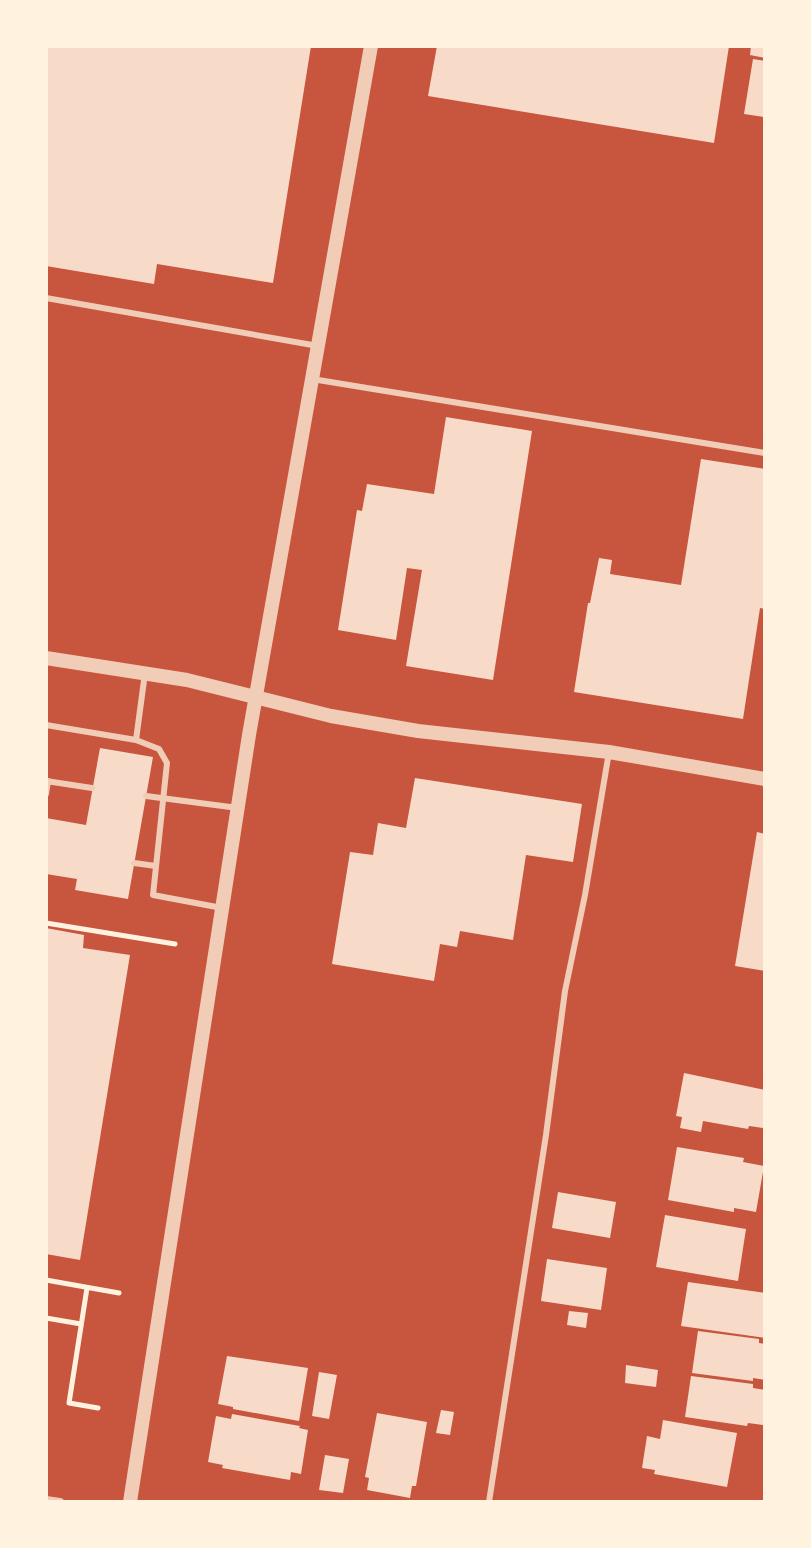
<svg xmlns="http://www.w3.org/2000/svg" width="811" height="1548" viewBox="0 0 811 1548" font-family="'PT Sans',sans-serif">
<style>
.building{fill:#f7dbc8}
.lines{fill:none;stroke-linecap:round;stroke-linejoin:round}
.path{stroke:#fff3e0;stroke-width:5}
.service{stroke:#f1ccb7;stroke-width:6}
.minor{stroke:#f1ccb7;stroke-width:8}
.tertiary{stroke:#f1ccb7;stroke-width:14}
</style>
<rect width="100%" height="100%" fill="#c8553d"/>
<g class="building">
<path d="M 46,46 L 311,46 L 273,283 L 157,264 L 154,284 L 46,266 Z"/>
<path d="M 437,46 L 729,46 L 714,143 L 428,96 Z"/>
<path d="M 751,46 L 765,46 L 765,58 L 750,55 Z"/>
<path d="M 753,59 L 765,61 L 764,117 L 744,114 Z"/>
<path d="M 446,417 L 532,431 L 493,680 L 406,666 L 422,570 L 407,568 L 396,640 L 338,630 L 357,510 L 362,511 L 367,484 L 434,494 Z"/>
<path d="M 701,459 L 765,469 L 765,609 L 760,608 L 743,719 L 574,692 L 588,603 L 590,603 L 599,558 L 612,560 L 610,574 L 681,585 Z"/>
<path d="M 100,748 L 153,757 L 128,899 L 75,890 L 77,879 L 46,874 L 46,818 L 86,825 Z"/>
<path d="M 415,778 L 582,804 L 573,862 L 526,855 L 513,940 L 460,931 L 457,947 L 440,944 L 434,981 L 332,964 L 350,852 L 373,855 L 378,823 L 406,828 Z"/>
<path d="M 757,832 L 765,834 L 765,971 L 735,966 Z"/>
<path d="M 46,928 L 84,935 L 83,948 L 130,955 L 80,1260 L 46,1254 Z"/>
<path d="M 684,1073 L 765,1090 L 763,1128 L 749,1126 L 748,1129 L 703,1121 L 701,1132 L 680,1128 L 682,1117 L 676,1116 Z"/>
<path d="M 677,1147 L 744,1158 L 743,1162 L 764,1166 L 756,1212 L 734,1208 L 734,1212 L 668,1200 Z"/>
<path d="M 558,1192 L 616,1202 L 610,1238 L 552,1228 Z"/>
<path d="M 665,1215 L 746,1229 L 738,1281 L 656,1267 Z"/>
<path d="M 547,1259 L 607,1268 L 601,1310 L 541,1301 Z"/>
<path d="M 688,1282 L 765,1293 L 765,1338 L 681,1326 Z"/>
<path d="M 569,1311 L 588,1313 L 586,1328 L 567,1325 Z"/>
<path d="M 698,1331 L 759,1339 L 759,1343 L 765,1344 L 765,1380 L 753,1378 L 753,1381 L 692,1373 Z"/>
<path d="M 227,1356 L 308,1368 L 299,1421 L 233,1409 L 233,1407 L 218,1404 Z"/>
<path d="M 626,1365 L 658,1370 L 656,1387 L 625,1383 Z"/>
<path d="M 319,1372 L 337,1375 L 329,1419 L 312,1416 Z"/>
<path d="M 691,1376 L 753,1384 L 753,1388 L 765,1390 L 763,1425 L 748,1423 L 747,1426 L 685,1417 Z"/>
<path d="M 441,1410 L 454,1412 L 450,1435 L 436,1433 Z"/>
<path d="M 377,1413 L 427,1422 L 416,1486 L 412,1486 L 410,1498 L 367,1490 L 369,1478 L 365,1477 Z"/>
<path d="M 232,1414 L 300,1426 L 299,1428 L 308,1430 L 301,1474 L 291,1472 L 290,1480 L 222,1468 L 223,1465 L 208,1462 L 216,1416 L 231,1419 Z"/>
<path d="M 663,1420 L 737,1433 L 727,1487 L 654,1474 L 655,1470 L 642,1468 L 647,1436 L 660,1439 Z"/>
<path d="M 325,1455 L 349,1459 L 343,1493 L 319,1490 Z"/>
</g>
<g class="lines">
<g class="path">
<path d="M 46,923 L 175,944"/>
<path d="M 46,1280 L 119,1293"/>
<path d="M 87,1288 L 69,1403 L 98,1408"/>
<path d="M 46,1318 L 81,1324"/>
</g>
<g class="service">
<path d="M 46,298 L 318,346"/>
<path d="M 312,379 L 765,453"/>
<path d="M 46,725 L 136,740 L 145,673"/>
<path d="M 136,740 L 159,749 L 167,763 L 153,895 L 222,908"/>
<path d="M 46,781 L 92,788"/>
<path d="M 46,794 L 48,781"/>
<path d="M 146,796 L 238,808"/>
<path d="M 134,863 L 156,866"/>
<path d="M 489,1502 L 546,1135 L 565,991 L 585,895 L 609,752"/>
</g>
<path class="minor" d="M 46,1500 L 60,1502"/>
<g class="tertiary">
<path d="M 46,658 L 187,680 L 331,716 L 418,731 L 609,752 L 765,779"/>
<path d="M 130,1502 L 249,735 L 371,46"/>
</g>
</g>
<rect width="811" height="1548" fill="none" stroke="#fff3e0" stroke-width="96"/>
</svg>
